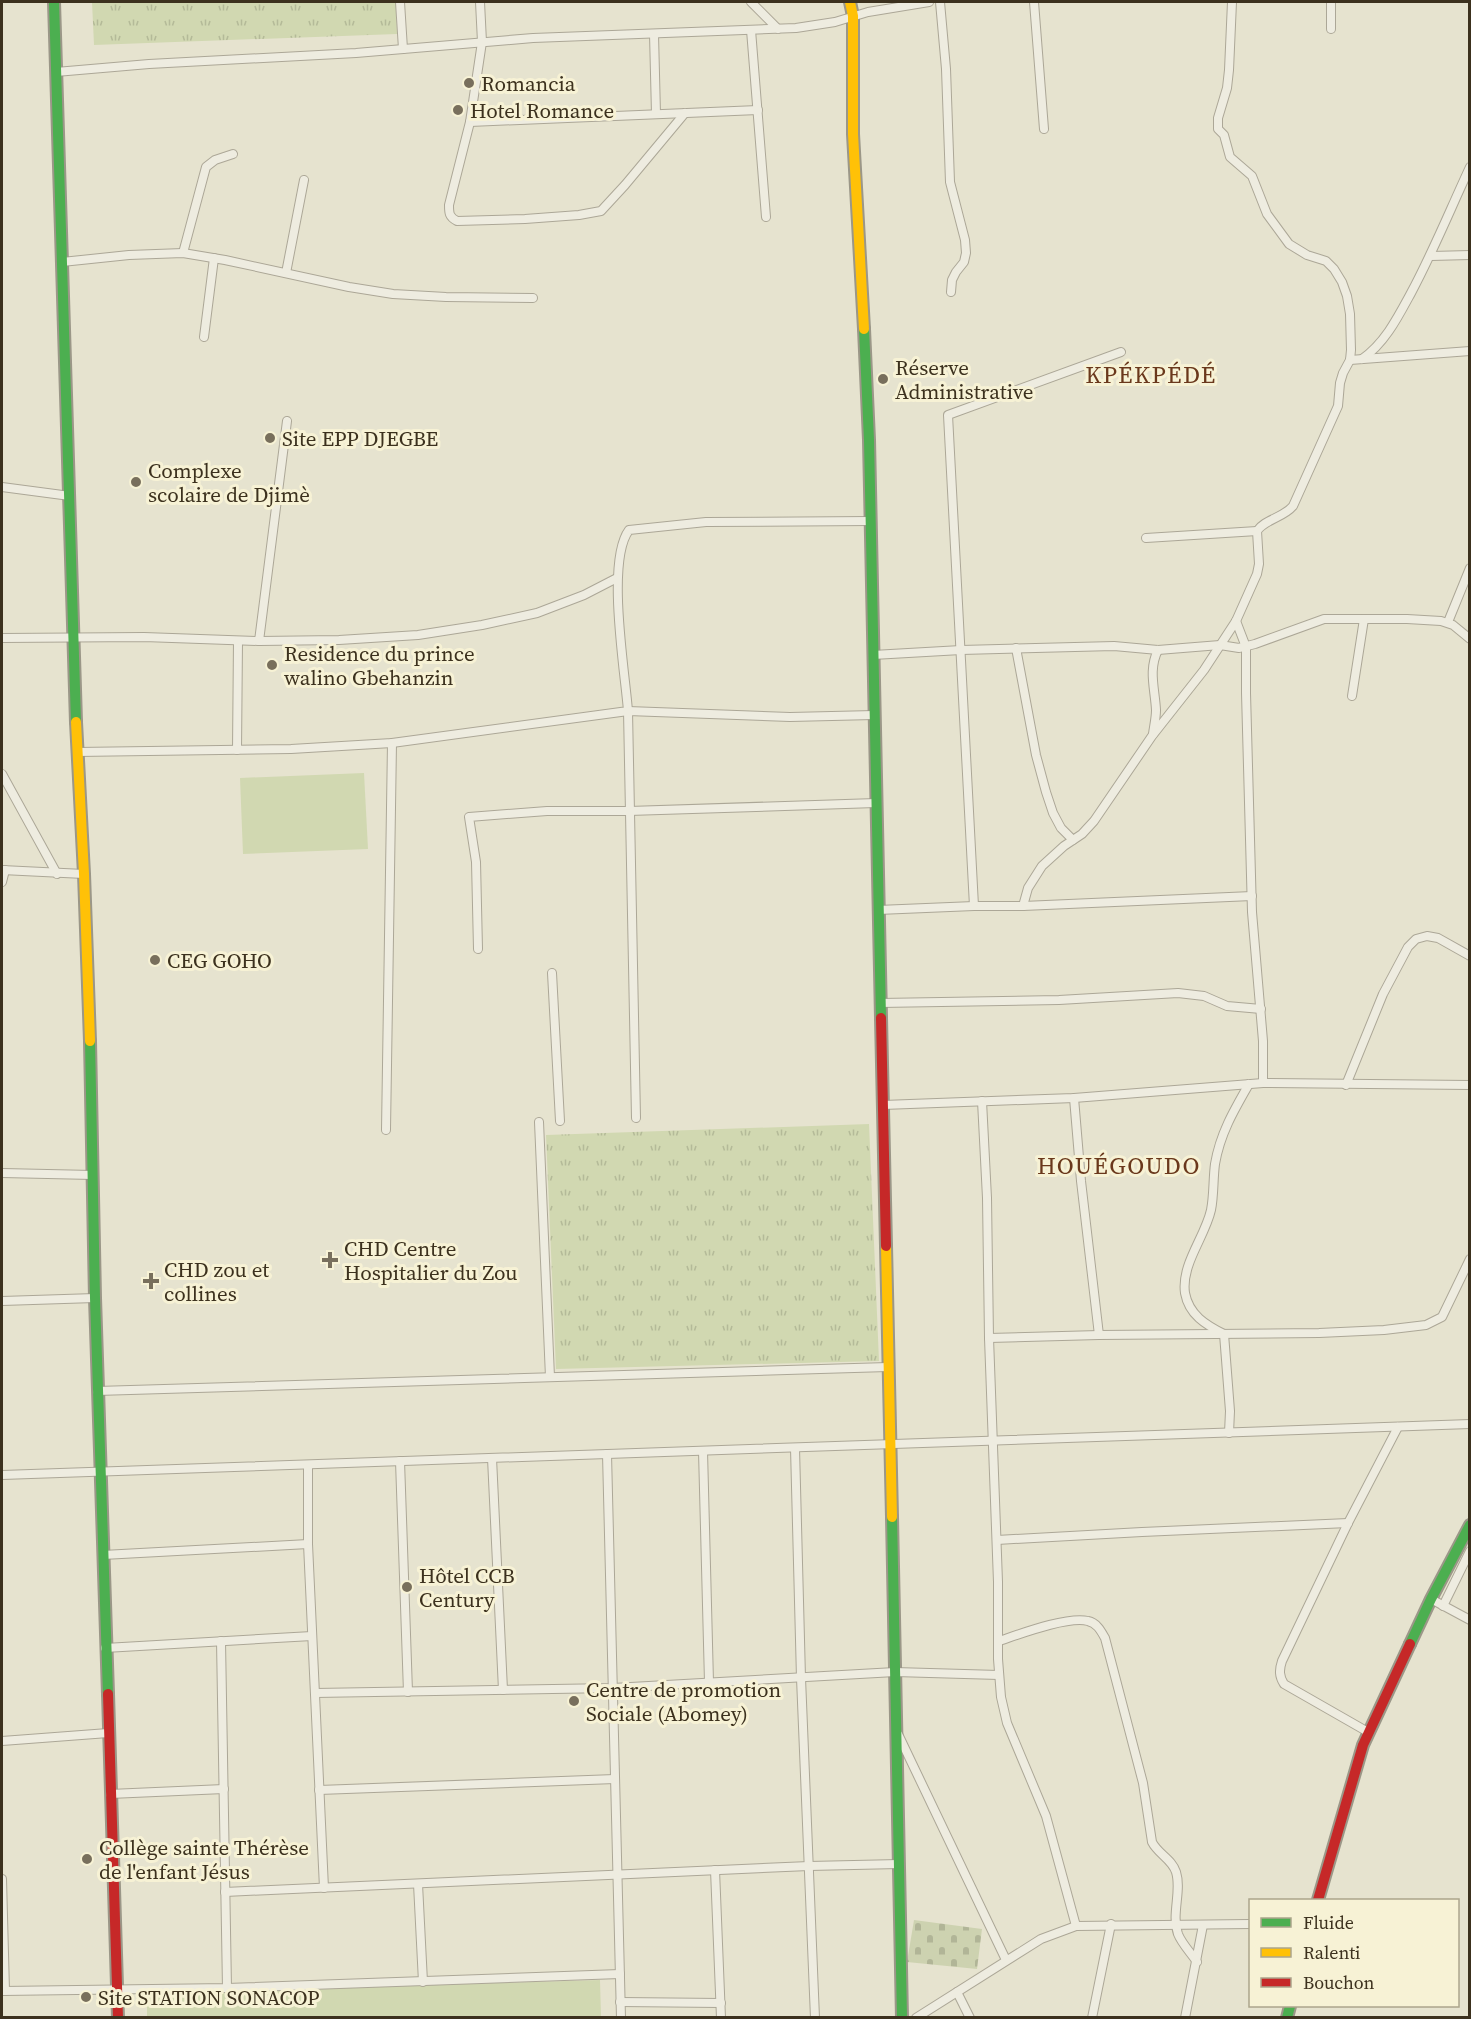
<svg xmlns="http://www.w3.org/2000/svg" width="1471" height="2019" viewBox="0 0 1471 2019" font-family="'Source Serif 4',serif">
<style>
.grass{fill:url(#grass-tufts)}
.cemetery{fill:url(#cemetery-stones)}
.pitch{fill:#d1d8b1}
.lines{fill:none;stroke-linecap:round;stroke-linejoin:round}
.street-casing{stroke:#aca797;stroke-width:10}
.fast-casing{stroke:#9b9788;stroke-width:14}
.slow-casing{stroke:#9b9788;stroke-width:14}
.jam-casing{stroke:#9b9788;stroke-width:14}
.street{stroke:#eeece0;stroke-width:8}
.fast{stroke:#4caf50;stroke-width:10}
.slow{stroke:#ffc107;stroke-width:10}
.jam{stroke:#c62828;stroke-width:10}
.poi-dot{fill:#786f5c;stroke:#f7f2d5;stroke-width:2}
.labels{text-anchor:middle;dominant-baseline:central;stroke-width:6;stroke-linejoin:round;paint-order:stroke}
.poi-label{font-size:21px;fill:#3c311e;stroke:#f7f2d5;text-anchor:start}
.quarter-label{font-size:24px;letter-spacing:1.5px;fill:#6a381c;stroke:#f7f2d5}
</style>
<defs>
<pattern id="grass-tufts" width="24" height="20" patternUnits="userSpaceOnUse" patternTransform="scale(1.5)"><rect width="24" height="20" fill="#d1d8b1"/><path d="M3 7l-1-3M5 7V3M7 7l1-3M15 17l-1-3M17 17v-4M19 17l1-3" fill="none" stroke="#b4ba98"/></pattern>
<pattern id="cemetery-stones" width="16" height="16" patternUnits="userSpaceOnUse" patternTransform="scale(1.5)"><rect width="16" height="16" fill="#cdd2b0"/><path d="M2 7V4a2 2 0 0 1 4 0v3zM10 15v-3a2 2 0 0 1 4 0v3z" fill="#b1b597"/></pattern>
</defs>
<rect width="100%" height="100%" fill="#e6e3cf"/>
<g class="grass">
<path d="M 92,2 L 396,2 L 397,34 L 94,45 Z"/>
<path d="M 869,1124 L 879,1361 L 556,1369 L 546,1135 Z"/>
</g>
<path class="cemetery" d="M 914,1920 L 982,1929 L 977,1969 L 907,1962 Z"/>
<g class="pitch">
<path d="M 364,773 L 368,849 L 243,854 L 240,778 Z"/>
<path d="M 600,1980 L 601,2017 L 147,2017 L 147,1993 Z"/>
</g>
<g class="lines">
<g class="street-casing">
<g id="street">
<path d="M 400,2 L 403,49"/>
<path d="M 480,2 L 482,42 L 470,122 L 449,205 C 449,213 449,217 457,221 L 525,219 L 579,215 L 601,211 L 625,185 L 685,113"/>
<path d="M 751,2 L 778,29"/>
<path d="M 940,2 L 946,69 L 950,182 L 965,240 L 966,253 L 964,262 L 956,272 L 952,280 L 951,292"/>
<path d="M 1034,2 L 1044,129"/>
<path d="M 1331,29 L 1331,2"/>
<path d="M 751,30 L 766,217"/>
<path d="M 654,34 L 656,114"/>
<path d="M 56,72 L 149,64 L 356,53 L 533,38 L 796,28 L 835,22 L 868,12 L 929,2"/>
<path d="M 470,122 L 758,110"/>
<path d="M 183,253 L 206,167 L 215,160 L 233,154"/>
<path d="M 1431,256 L 1470,255"/>
<path d="M 62,262 L 129,255 L 183,253 L 225,260 L 349,287 L 393,294 L 446,297 L 533,298"/>
<path d="M 286,273 L 304,180"/>
<path d="M 204,337 L 214,258"/>
<path d="M 1362,359 C 1385,343 1398,317 1411,293 C 1433,252 1450,210 1470,167"/>
<path d="M 1350,360 L 1470,351"/>
<path d="M 2,487 L 70,496"/>
<path d="M 1146,538 L 1257,531"/>
<path d="M 1236,621 L 1246,647 L 1246,693 L 1252,912 L 1263,1041 L 1263,1083"/>
<path d="M 1448,622 L 1470,568"/>
<path d="M 2,638 L 144,637 L 259,641 L 339,640 L 418,635 L 482,625 L 537,613 L 584,595 L 617,578"/>
<path d="M 259,641 L 287,421"/>
<path d="M 1016,648 L 1036,755 L 1046,792 L 1053,813 L 1061,828 L 1073,840"/>
<path d="M 873,655 L 961,650 L 1114,646 L 1158,650 L 1220,645 L 1239,648 L 1255,644 L 1324,619 L 1407,619 L 1441,621 L 1453,625 L 1470,639"/>
<path d="M 1352,696 L 1364,619"/>
<path d="M 1153,734 C 1154,726 1156,718 1156,710 C 1155,689 1148,670 1158,650"/>
<path d="M 237,750 L 238,641"/>
<path d="M 77,752 L 291,749 L 392,743 L 628,711 C 625,671 606,561 629,530 L 706,522 L 871,521"/>
<path d="M 2,774 L 57,874"/>
<path d="M 2,870 L 84,874"/>
<path d="M 2,882 L 5,870"/>
<path d="M 974,906 L 948,415 L 1121,352"/>
<path d="M 1023,906 L 1028,888 L 1042,866 L 1064,846 L 1082,834 L 1094,821 L 1152,736 L 1204,670 L 1236,621 L 1257,574 L 1259,564 L 1257,531 C 1265,519 1283,518 1293,506 L 1338,406 L 1340,383 L 1343,373 L 1350,360 L 1351,350 L 1350,314 L 1347,296 L 1342,282 L 1334,269 L 1326,261 L 1307,255 L 1289,244 L 1267,214 L 1252,176 L 1230,157 L 1224,135 L 1218,129 L 1218,118 L 1227,88 L 1229,70 L 1232,2"/>
<path d="M 878,910 L 974,906 L 1023,906 L 1252,896"/>
<path d="M 478,949 L 476,862 L 469,817 L 547,811 L 629,811 L 876,803"/>
<path d="M 552,973 L 560,1121"/>
<path d="M 880,1003 L 1059,1000 L 1178,993 L 1204,996 L 1227,1006 L 1261,1009"/>
<path d="M 1346,1085 L 1383,994 L 1408,947 L 1416,939 L 1427,936 L 1438,938 L 1470,956"/>
<path d="M 1074,1098 L 1081,1181 L 1099,1335"/>
<path d="M 982,1101 L 987,1198 L 989,1338 L 998,1582 L 998,1659 L 1001,1697 L 1007,1723 L 1046,1816 L 1076,1926"/>
<path d="M 883,1105 L 1074,1098 L 1263,1083 L 1470,1085"/>
<path d="M 636,1118 L 628,711 L 790,717 L 874,715"/>
<path d="M 539,1122 L 550,1377"/>
<path d="M 386,1130 L 392,743"/>
<path d="M 2,1173 L 93,1175"/>
<path d="M 2,1301 L 95,1298"/>
<path d="M 989,1338 L 1099,1335 L 1319,1333 L 1384,1330 L 1426,1325 L 1442,1317 L 1470,1259"/>
<path d="M 97,1391 L 888,1367"/>
<path d="M 1229,1433 L 1230,1411 L 1224,1334 C 1206,1325 1189,1315 1185,1293 C 1181,1264 1205,1237 1211,1210 C 1214,1195 1213,1179 1215,1164 C 1220,1134 1234,1110 1249,1084"/>
<path d="M 795,1448 L 801,1678 L 815,2018"/>
<path d="M 703,1451 L 709,1682"/>
<path d="M 607,1454 L 621,2018"/>
<path d="M 492,1458 L 503,1690"/>
<path d="M 400,1461 L 408,1692"/>
<path d="M 308,1465 L 308,1544 L 324,1888"/>
<path d="M 2,1475 L 1470,1424"/>
<path d="M 997,1540 L 1142,1532 L 1348,1523"/>
<path d="M 103,1555 L 308,1544"/>
<path d="M 1431,1599 L 1470,1620"/>
<path d="M 1443,1606 L 1470,1551"/>
<path d="M 221,1641 L 227,1988"/>
<path d="M 999,1641 C 1020,1634 1068,1616 1088,1621 C 1097,1623 1101,1631 1105,1638 L 1143,1783 L 1152,1842 C 1158,1854 1172,1859 1176,1872 C 1182,1891 1171,1914 1178,1934 C 1182,1944 1191,1953 1197,1962"/>
<path d="M 105,1648 L 312,1636"/>
<path d="M 315,1693 L 613,1688 L 895,1672 L 999,1675"/>
<path d="M 1368,1732 L 1284,1684 C 1279,1676 1279,1670 1282,1661 L 1348,1523 L 1398,1427"/>
<path d="M 898,1734 L 1006,1960"/>
<path d="M 2,1741 L 108,1733"/>
<path d="M 319,1790 L 615,1779"/>
<path d="M 110,1794 L 224,1789"/>
<path d="M 715,1870 L 721,2018"/>
<path d="M 2,1879 L 5,1991"/>
<path d="M 418,1884 L 423,1982"/>
<path d="M 225,1892 L 809,1866 L 899,1864"/>
<path d="M 2,1991 L 227,1988 L 620,1974"/>
<path d="M 957,1992 L 970,2018"/>
<path d="M 620,2002 L 721,2003"/>
<path d="M 916,2018 L 1041,1939 L 1076,1926 L 1250,1924"/>
<path d="M 1092,2018 L 1111,1924"/>
<path d="M 1185,2018 L 1203,1925"/>
</g>
</g>
<g class="fast-casing">
<g id="fast">
<path d="M 54,2 L 76,722"/>
<path d="M 864,329 L 869,440 L 881,1018"/>
<path d="M 90,1041 L 95,1298 L 108,1694"/>
<path d="M 892,1517 L 902,2018"/>
<path d="M 1410,1644 L 1431,1599 L 1470,1525"/>
<path d="M 1287,2018 L 1290,2006"/>
</g>
</g>
<g class="slow-casing">
<g id="slow">
<path d="M 850,2 L 853,16 L 853,134 L 864,329"/>
<path d="M 76,722 L 84,874 L 90,1041"/>
<path d="M 886,1246 L 892,1517"/>
</g>
</g>
<g class="jam-casing">
<g id="jam">
<path d="M 881,1018 L 886,1246"/>
<path d="M 108,1694 L 118,2018"/>
<path d="M 1318,1900 L 1363,1745 L 1410,1644"/>
</g>
</g>
<use href="#street" class="street"/>
<use href="#fast" class="fast"/>
<use href="#slow" class="slow"/>
<use href="#jam" class="jam"/>
</g>
<g class="poi-dot">
<circle cx="469" cy="83" r="6"/>
<circle cx="458" cy="110" r="6"/>
<circle cx="883" cy="379" r="6"/>
<circle cx="270" cy="438" r="6"/>
<circle cx="136" cy="482" r="6"/>
<circle cx="272" cy="665" r="6"/>
<circle cx="155" cy="960" r="6"/>
<path d="M327 1251h6v6h6v6h-6v6h-6v-6h-6v-6h6z"/>
<path d="M148 1272h6v6h6v6h-6v6h-6v-6h-6v-6h6z"/>
<circle cx="407" cy="1587" r="6"/>
<circle cx="574" cy="1701" r="6"/>
<circle cx="87" cy="1859" r="6"/>
<circle cx="86" cy="1997" r="6"/>
</g>
<g class="labels">
<g class="poi-label">
<text x="481" y="83">Romancia</text>
<text x="470" y="110">Hotel Romance</text>
<text x="895" y="367">Réserve<tspan x="895" dy="24">Administrative</tspan></text>
<text x="282" y="438">Site EPP DJEGBE</text>
<text x="148" y="470">Complexe<tspan x="148" dy="24">scolaire de Djimè</tspan></text>
<text x="284" y="653">Residence du prince<tspan x="284" dy="24">walino Gbehanzin</tspan></text>
<text x="167" y="960">CEG GOHO</text>
<text x="344" y="1248">CHD Centre<tspan x="344" dy="24">Hospitalier du Zou</tspan></text>
<text x="164" y="1269">CHD zou et<tspan x="164" dy="24">collines</tspan></text>
<text x="419" y="1575">Hôtel CCB<tspan x="419" dy="24">Century</tspan></text>
<text x="586" y="1689">Centre de promotion<tspan x="586" dy="24">Sociale (Abomey)</tspan></text>
<text x="99" y="1847">Collège sainte Thérèse<tspan x="99" dy="24">de l'enfant Jésus</tspan></text>
<text x="98" y="1997">Site STATION SONACOP</text>
</g>
<g class="quarter-label">
<text x="1151" y="374">KPÉKPÉDÉ</text>
<text x="1119" y="1165">HOUÉGOUDO</text>
</g>
</g>
<rect width="1471" height="2019" fill="none" stroke="#3c311e" stroke-width="6"/>
<rect x="1249" y="1899" width="210" height="108" fill="#f7f2d5" stroke="#aca58c" stroke-width="1.5"/>
<rect x="1261" y="1918" width="30" height="9" fill="#4caf50" stroke="#aca58c" stroke-width="1.5"/>
<text x="1303" y="1929" font-size="18" fill="#3c311e">Fluide</text>
<rect x="1261" y="1948" width="30" height="9" fill="#ffc107" stroke="#aca58c" stroke-width="1.5"/>
<text x="1303" y="1959" font-size="18" fill="#3c311e">Ralenti</text>
<rect x="1261" y="1978" width="30" height="9" fill="#c62828" stroke="#aca58c" stroke-width="1.5"/>
<text x="1303" y="1989" font-size="18" fill="#3c311e">Bouchon</text>
</svg>
